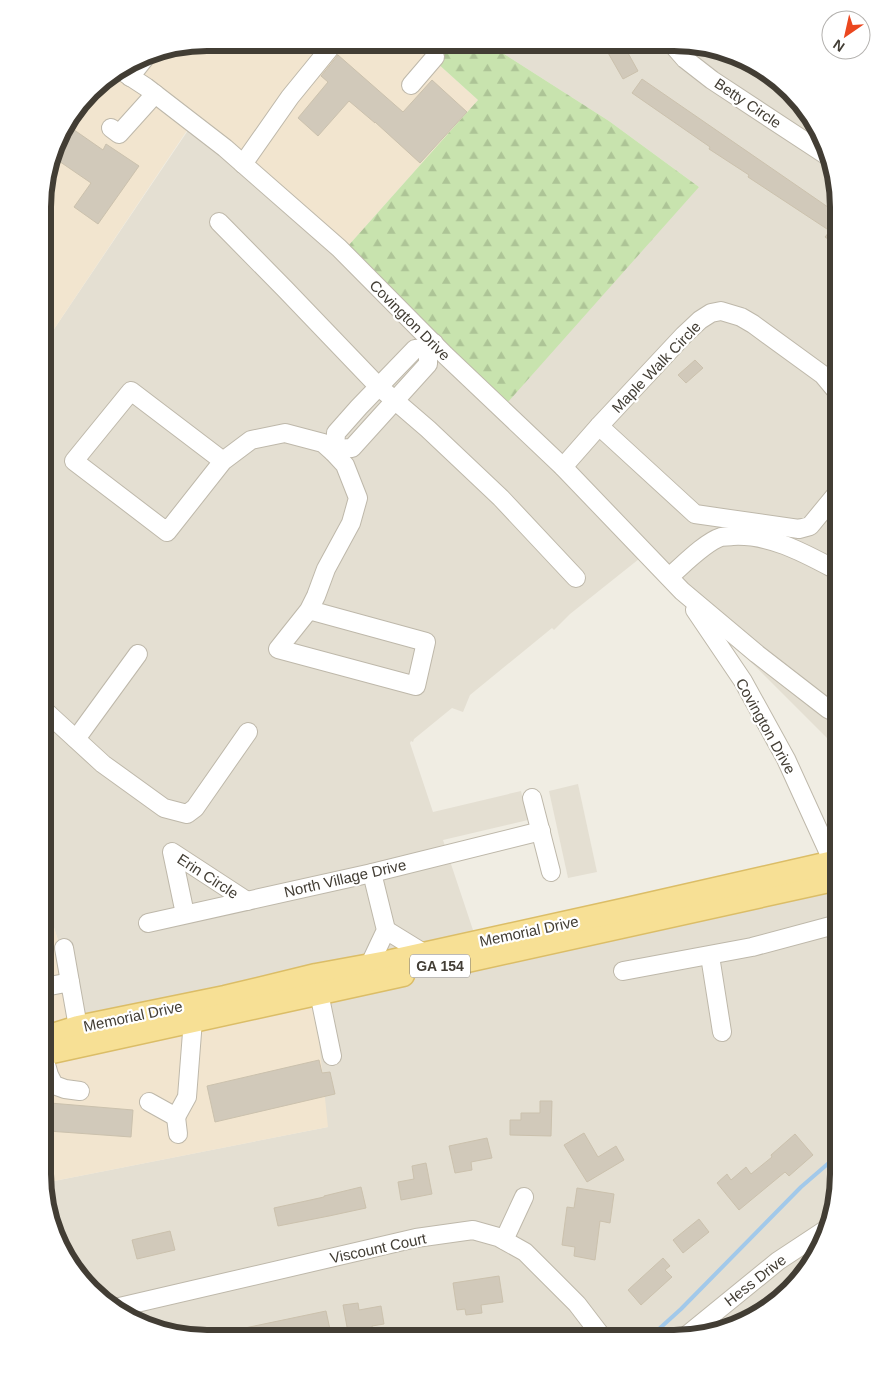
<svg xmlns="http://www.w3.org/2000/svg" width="881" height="1381" viewBox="0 0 881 1381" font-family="Arial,sans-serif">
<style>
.residential{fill:#e4dfd2}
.commercial{fill:#f2e5cf}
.forest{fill:url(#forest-firs)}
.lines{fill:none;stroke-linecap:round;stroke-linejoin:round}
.stream{stroke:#a2c9ea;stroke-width:4}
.building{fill:#d1c9ba;stroke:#cbc1ad}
.minor-casing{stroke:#beb8aa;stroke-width:20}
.major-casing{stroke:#dbbd67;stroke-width:25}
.minor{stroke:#fff;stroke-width:18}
.major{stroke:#f7e095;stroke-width:22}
.labels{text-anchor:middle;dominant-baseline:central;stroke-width:4.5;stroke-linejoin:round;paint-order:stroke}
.shield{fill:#fff;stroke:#7b7771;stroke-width:1}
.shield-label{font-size:14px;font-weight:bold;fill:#423d34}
.street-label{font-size:15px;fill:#423d34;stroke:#fff}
.rim{fill:none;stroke:#423d34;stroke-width:6}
</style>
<defs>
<pattern id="forest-firs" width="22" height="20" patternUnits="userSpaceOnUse" patternTransform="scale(1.25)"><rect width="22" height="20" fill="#c8e3ae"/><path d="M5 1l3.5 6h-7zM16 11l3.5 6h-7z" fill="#adc496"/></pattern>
</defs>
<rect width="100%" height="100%" fill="#f0ede3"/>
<g class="residential">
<path d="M 487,43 L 696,44 L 774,77 L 826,144 L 838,207 L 838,749 L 644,555 L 570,614 L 554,630 L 552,628 L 470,695 L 463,712 L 452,708 L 414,739 L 413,742 L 411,741 L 410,743 L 433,812 L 521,791 L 528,820 L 443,840 L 479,948 L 838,869 L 838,1185 L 826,1237 L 805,1274 L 737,1326 L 674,1338 L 186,1337 L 107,1304 L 55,1237 L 44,1183 L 328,1127 L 89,1035 L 43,894 L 44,344 L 191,126 L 340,254 L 699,187 L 609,121 Z"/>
<path d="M 578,784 L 597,872 L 568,878 L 549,791 Z"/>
</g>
<g class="commercial">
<path d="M 207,43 L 415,43 L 478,100 L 340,255 L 190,126 L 44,344 L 44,186 L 60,134 L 98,84 L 144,55 Z"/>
<path d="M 43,894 L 89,1035 L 313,983 L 328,1127 L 44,1183 L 43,1174 Z"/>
</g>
<path class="forest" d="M 415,43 L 487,43 L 609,121 L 699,187 L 499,412 L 340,255 L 478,100 Z"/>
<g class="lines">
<path class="stream" d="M 649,1338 L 681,1309 L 801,1187 L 838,1155"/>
</g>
<g class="building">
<path d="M 603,44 L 623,44 L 638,71 L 623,79 Z"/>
<path d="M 338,55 L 403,112 L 432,80 L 467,112 L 420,163 L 375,122 L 375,123 L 349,101 L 318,136 L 298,118 L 328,82 L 321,76 Z"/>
<path d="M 642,79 L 838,214 L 838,246 L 825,237 L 830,231 L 748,177 L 749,175 L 709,149 L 710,147 L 632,93 Z"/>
<path d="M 67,125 L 103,150 L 106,144 L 139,166 L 98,224 L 74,207 L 91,183 L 53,157 L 60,134 Z"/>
<path d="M 695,360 L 703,368 L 686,383 L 678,375 Z"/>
<path d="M 319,1060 L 322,1073 L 330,1072 L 335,1094 L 215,1122 L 207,1086 Z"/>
<path d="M 540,1101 L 552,1101 L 551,1136 L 510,1135 L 510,1120 L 521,1120 L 521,1113 L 540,1113 Z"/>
<path d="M 50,1103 L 133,1110 L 131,1137 L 48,1131 Z"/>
<path d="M 584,1133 L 598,1157 L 616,1146 L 624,1160 L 587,1182 L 564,1145 Z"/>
<path d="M 795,1134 L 813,1155 L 789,1176 L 785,1172 L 739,1210 L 717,1183 L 727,1174 L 731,1180 L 746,1167 L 751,1174 L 772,1157 L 771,1155 Z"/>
<path d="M 487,1138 L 492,1158 L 471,1162 L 472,1170 L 455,1173 L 449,1146 Z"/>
<path d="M 426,1163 L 432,1194 L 401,1200 L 398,1182 L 414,1179 L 412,1166 Z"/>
<path d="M 361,1187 L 366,1208 L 329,1216 L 278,1226 L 274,1208 L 324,1197 L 324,1196 Z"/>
<path d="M 577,1188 L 614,1194 L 610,1223 L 600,1221 L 595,1260 L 574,1256 L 575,1247 L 562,1245 L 567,1207 L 574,1208 Z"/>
<path d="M 699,1219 L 709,1232 L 683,1253 L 673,1240 Z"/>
<path d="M 170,1231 L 175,1250 L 137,1259 L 132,1240 Z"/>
<path d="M 663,1258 L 670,1266 L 665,1270 L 672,1277 L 641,1305 L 628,1290 Z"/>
<path d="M 499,1276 L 503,1302 L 481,1305 L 482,1313 L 466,1315 L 465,1309 L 457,1310 L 453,1283 Z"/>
<path d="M 358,1303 L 359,1310 L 381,1306 L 384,1324 L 372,1326 L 374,1338 L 349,1338 L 343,1305 Z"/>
<path d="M 326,1311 L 331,1334 L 314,1337 L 222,1337 L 221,1333 Z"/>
</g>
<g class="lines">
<g class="minor-casing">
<g id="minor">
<path d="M 672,44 L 685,59 L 712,80 L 829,157"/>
<path d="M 120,70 L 146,87 L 225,148 L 339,248 L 445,355 L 563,467 L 682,591 L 757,654 L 828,709 L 838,714"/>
<path d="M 130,77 L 148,54"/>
<path d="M 411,85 L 435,57"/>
<path d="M 111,128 L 119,134 L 155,94"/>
<path d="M 243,164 L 290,97 L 334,43"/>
<path d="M 219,222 L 285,289 L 378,386 L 428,429 L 501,498 L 576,578"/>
<path d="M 335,449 L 336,433 L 359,407 L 415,349 L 428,348 L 434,343"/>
<path d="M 223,461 L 167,532 L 74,461 L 131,391 L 223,461 L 251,440 L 285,433 L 323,443 L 333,452 L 335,449 L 352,448 L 428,364 L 428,348"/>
<path d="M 563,467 L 599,426"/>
<path d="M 838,492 L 810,526 L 799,529 L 695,514 L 599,426 L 684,335 L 700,320 L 711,313 L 721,311 L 741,317 L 753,324 L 823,375 L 838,393"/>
<path d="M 669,577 C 682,566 705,542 721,537 C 725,536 729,537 733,536 C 771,534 806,554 838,571"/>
<path d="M 309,610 L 426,642 L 416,686 L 278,649 L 309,610 L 316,596 L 326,569 L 351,523 L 358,498 L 345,465 L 333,452"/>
<path d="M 695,610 L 743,681 L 786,759 L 833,862 L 838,866"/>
<path d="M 43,709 L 103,764 L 164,808 L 187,814 L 195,808 L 248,732"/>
<path d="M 76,739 L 138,654"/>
<path d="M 532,798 L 551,872"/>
<path d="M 185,914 L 172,852 L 247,901"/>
<path d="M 148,923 L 372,873 L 541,831"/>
<path d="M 386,930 L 425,954"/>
<path d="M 64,948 L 70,982"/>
<path d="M 710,956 L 722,1032"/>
<path d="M 369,966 L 386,930 L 372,873"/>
<path d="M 623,971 L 752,947 L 838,924"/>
<path d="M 45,987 L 70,982 L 78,1027"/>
<path d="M 319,993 L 332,1056"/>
<path d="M 43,1054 L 49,1075 L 54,1085 L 65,1089 L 80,1091"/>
<path d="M 149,1102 L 176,1117 L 187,1097 L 193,1020"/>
<path d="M 176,1117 L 178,1134"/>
<path d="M 504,1240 L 524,1197"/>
<path d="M 115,1308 L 416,1238 L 473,1230 L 498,1237 L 525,1252 L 577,1304 L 603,1338"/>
<path d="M 686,1336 L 778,1261 L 828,1228"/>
</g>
</g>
<g class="major-casing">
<g id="major">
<path d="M 449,965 L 838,879"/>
<path d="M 43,1038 L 78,1027 L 225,997 L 316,975 L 387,962 L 627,909 L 838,861"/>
<path d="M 43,1054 L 403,975"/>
</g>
</g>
<use href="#minor" class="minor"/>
<use href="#major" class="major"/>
</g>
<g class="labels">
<rect class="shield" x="410" y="954.5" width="60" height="23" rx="4"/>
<g class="shield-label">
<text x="440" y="966">GA 154</text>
</g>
<g class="street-label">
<text transform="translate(748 103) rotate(34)">Betty Circle</text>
<text transform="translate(410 320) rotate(45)">Covington Drive</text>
<text transform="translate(656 367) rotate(-46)">Maple Walk Circle</text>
<text transform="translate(766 726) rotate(61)">Covington Drive</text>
<text transform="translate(208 876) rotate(33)">Erin Circle</text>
<text transform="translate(345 878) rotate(-13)">North Village Drive</text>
<text transform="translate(529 931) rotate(-12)">Memorial Drive</text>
<text transform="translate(133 1016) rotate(-12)">Memorial Drive</text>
<text transform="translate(378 1248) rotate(-12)">Viscount Court</text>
<text transform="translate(755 1280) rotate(-38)">Hess Drive</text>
</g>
</g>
<path d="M0 0H881V1381H0ZM207 51H674A156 156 0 0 1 830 207V1174A156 156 0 0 1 674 1330H207A156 156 0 0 1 51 1174V207A156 156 0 0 1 207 51Z" fill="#fff" fill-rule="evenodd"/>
<path class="rim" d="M207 51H674A156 156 0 0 1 830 207V1174A156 156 0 0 1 674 1330H207A156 156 0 0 1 51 1174V207A156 156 0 0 1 207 51Z"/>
<g transform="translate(846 35) rotate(214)"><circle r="24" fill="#ffffff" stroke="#b3b1ae"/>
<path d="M0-4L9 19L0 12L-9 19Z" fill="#eb471f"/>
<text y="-8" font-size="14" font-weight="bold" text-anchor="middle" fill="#423d34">N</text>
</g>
</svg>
